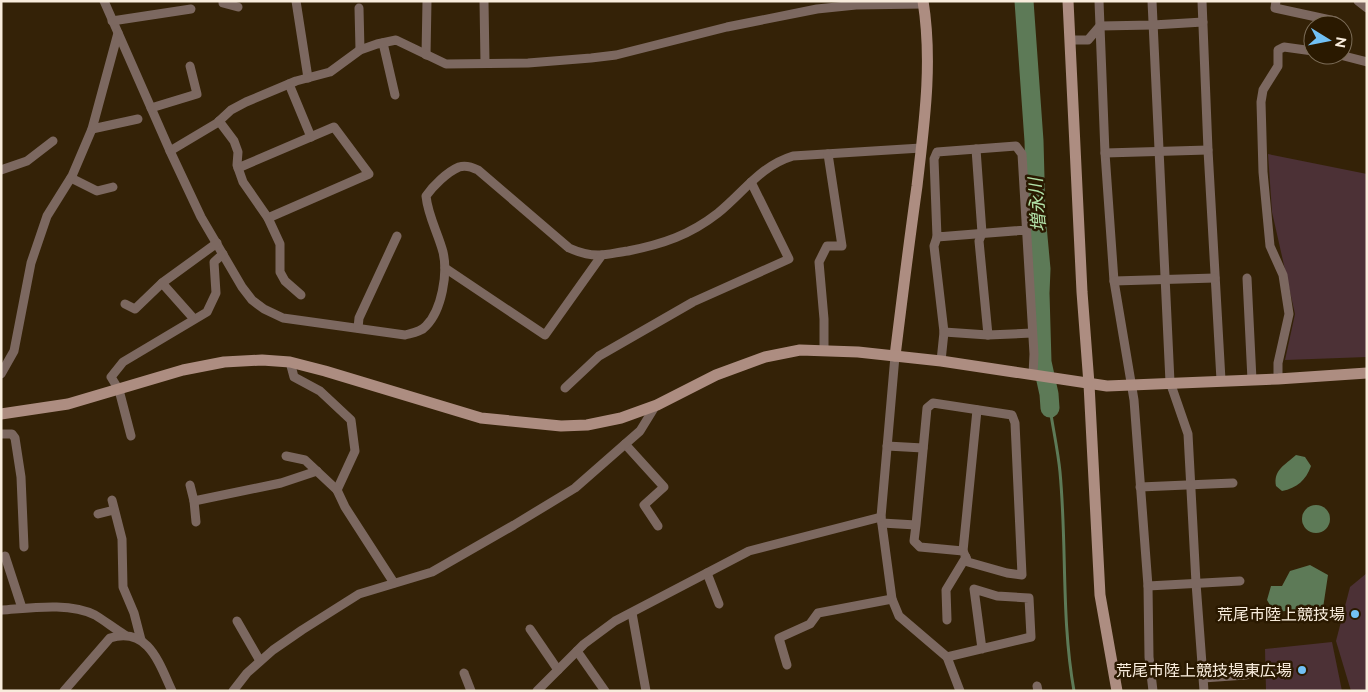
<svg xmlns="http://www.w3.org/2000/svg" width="1368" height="692" viewBox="0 0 1368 692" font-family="Raleway,'Noto Sans JP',sans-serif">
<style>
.green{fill:#4c3136}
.water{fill:#5d7a57}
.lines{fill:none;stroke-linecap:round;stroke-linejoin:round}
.stream{stroke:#5d7a57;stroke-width:3}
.river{stroke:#5d7a57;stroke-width:19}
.street{stroke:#7c6860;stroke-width:9}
.secondary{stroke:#ad8d81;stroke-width:11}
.poi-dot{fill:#72c1f5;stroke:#2a1900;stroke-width:2}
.labels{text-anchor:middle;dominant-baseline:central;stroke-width:5;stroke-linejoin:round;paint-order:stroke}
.poi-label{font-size:16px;fill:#f8ecdc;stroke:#2a1900;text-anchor:end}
.water-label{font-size:18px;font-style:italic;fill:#b2e2a8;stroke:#2a1900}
</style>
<rect width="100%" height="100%" fill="#342207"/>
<g class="green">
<path d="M 1268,154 L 1367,174 L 1367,357 L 1285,360 L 1295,314 L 1272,212 Z"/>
<path d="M 1367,573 L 1367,691 L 1351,691 L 1336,641 L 1350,587 Z"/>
<path d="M 1332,642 L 1342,691 L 1266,691 L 1265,649 Z"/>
</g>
<g class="water">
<path d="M 1296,455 L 1305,457 L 1311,466 C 1306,480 1297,488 1282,491 L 1276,486 C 1273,470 1285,465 1296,455 Z"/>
<circle cx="1316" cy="519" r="14"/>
<path d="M 1310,565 L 1328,575 L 1323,608 L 1316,611 L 1309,609 L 1274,612 L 1267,600 L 1271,586 L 1282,586 L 1290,571 Z"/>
</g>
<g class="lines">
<path class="stream" d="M 1050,408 C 1053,429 1058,451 1060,472 C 1067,546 1061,618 1074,691"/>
<path class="river" d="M 1024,1 L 1034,141 L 1036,215 L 1041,269 L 1040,293 L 1042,362 L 1049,394 L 1050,408"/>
<g class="street">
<path d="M 104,1 L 170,151 L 201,217 L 242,287 L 252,300 L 264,309 L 283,318 L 405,335 C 412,333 421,332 426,326 C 442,310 448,273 443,252 C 438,233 428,216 426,196 C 433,186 447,172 459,167 C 465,165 472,167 478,170 L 569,248 C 578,252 587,255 598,255 C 608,255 618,252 628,251 C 663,244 690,235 718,213 C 744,192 760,166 793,156 L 921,148"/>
<path d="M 223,1 L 223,3 L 238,7"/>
<path d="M 296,1 L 308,78"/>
<path d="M 484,1 L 485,63"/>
<path d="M 1099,1 L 1105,153 L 1114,281 L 1134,400 L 1148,586 L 1149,657 L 1153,691"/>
<path d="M 1152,1 L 1170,382 L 1188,434 L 1196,583 L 1204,691"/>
<path d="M 1202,1 L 1208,150 L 1221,380"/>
<path d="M 1276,1 L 1275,8 L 1335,21 L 1335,25"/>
<path d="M 1358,1 L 1367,8"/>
<path d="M 359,8 L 360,50"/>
<path d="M 112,21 L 191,9"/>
<path d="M 1070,40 L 1088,40 L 1100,26 L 1153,25 L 1203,22"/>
<path d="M 383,43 L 395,95"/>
<path d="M 426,55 L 427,1"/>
<path d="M 1340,55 L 1367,62"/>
<path d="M 289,84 L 311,137"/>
<path d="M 151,108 L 197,94 L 190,66"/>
<path d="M 219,121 L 234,141 L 238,152 L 237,165 L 243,182 L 268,218 L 280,244 L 280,272 L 285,281 L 301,295"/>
<path d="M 92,129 L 138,119"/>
<path d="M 976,149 L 982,233 L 979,241 L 988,335 L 1032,333"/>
<path d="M 170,151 L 217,123 L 231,110 L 246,102 L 296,81 L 330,72 L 360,50 L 377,44 L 396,40 L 446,64 L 528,63 L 591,58 L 616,55 L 727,27 L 817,9 L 856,5 L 924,4"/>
<path d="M 1105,153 L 1208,150"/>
<path d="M 238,168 L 334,127 L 369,174 L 268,218"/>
<path d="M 1,170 L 27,161 L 53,141"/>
<path d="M 71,178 L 97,191 L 113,187"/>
<path d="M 1026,230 L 937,237 L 934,159 L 937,152 L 1016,146 L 1022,154 L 1034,354 L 1033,375"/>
<path d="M 937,237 L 934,246 L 944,332 L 941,361"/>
<path d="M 445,268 L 545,335 L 602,255"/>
<path d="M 1247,278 L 1252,380"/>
<path d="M 1114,281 L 1215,278"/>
<path d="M 162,283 L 194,319"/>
<path d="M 125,304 L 135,309 L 162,283 L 217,243"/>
<path d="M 358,328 L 359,318 L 397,236"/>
<path d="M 944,332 L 988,335"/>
<path d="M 824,349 L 824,319 L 819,262 L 827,246 L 842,246 L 828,154"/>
<path d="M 895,356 L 881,517 L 892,599 L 899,616 L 947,657 L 960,691"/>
<path d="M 290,362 L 294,377 L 320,391 L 351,420 L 355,451 L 337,490 L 345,507 L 394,583"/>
<path d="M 1,374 L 14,351 L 31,263 L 47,216 L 72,176 L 92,129 L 118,33"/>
<path d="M 1278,379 L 1278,363 L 1289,314 L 1283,275 L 1270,246 L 1263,172 L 1261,102 L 1263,90 L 1278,66 L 1278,50 L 1284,47 L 1313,51"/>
<path d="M 565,388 L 599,356 L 693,302 L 789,259 L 751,182"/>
<path d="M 1,434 L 12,434 L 15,438 L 21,477 L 24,547"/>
<path d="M 131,436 L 119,390 L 111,377 L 123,362 L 207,312 L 216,293 L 214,262 L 223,254"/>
<path d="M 625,444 L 664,487 L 644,505 L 658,526"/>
<path d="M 887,446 L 923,448"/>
<path d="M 286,456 L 305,460 L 337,490"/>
<path d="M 190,485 L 194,501 L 281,483 L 317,471"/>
<path d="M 1140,487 L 1233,483"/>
<path d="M 112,500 L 122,539 L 123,587 L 134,613 L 141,640"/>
<path d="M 194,501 L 196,522"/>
<path d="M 98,514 L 114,510"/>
<path d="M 882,523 L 916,525 L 914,541 L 920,547 L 963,551 L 968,562 L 1007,573 L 1022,575 L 1015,423 L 1012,415 L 933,403 L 927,408 L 916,525"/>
<path d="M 963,551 L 977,410"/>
<path d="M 5,556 L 22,608"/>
<path d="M 707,573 L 719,604"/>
<path d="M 1148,586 L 1240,581"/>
<path d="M 2,610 C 30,608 70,602 95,615 C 105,621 115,629 125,635"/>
<path d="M 632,613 L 646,691"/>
<path d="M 947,620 L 946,590 L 966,557"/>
<path d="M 237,621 L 260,661"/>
<path d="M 530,629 L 558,670"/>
<path d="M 577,651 L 605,691"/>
<path d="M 947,657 L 1031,637 L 1029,598 L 997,596 L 974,589 L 982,649"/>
<path d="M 787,665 L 779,638 L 810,624 L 818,613 L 892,599"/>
<path d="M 464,673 L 471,691"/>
<path d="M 1203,678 L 1246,675"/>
<path d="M 1037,686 L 1038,691"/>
<path d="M 64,691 L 110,638 C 148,626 159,663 172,691"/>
<path d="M 233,691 L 247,673 L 273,650 L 302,630 L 359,594 L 432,572 L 514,525 L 575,488 L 640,431 L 656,405"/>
<path d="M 537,691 L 584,644 L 615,621 L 749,551 L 881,517"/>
</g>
<g class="secondary">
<path d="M 1068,1 L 1082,292 L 1089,384 L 1100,595 L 1117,691"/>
<path d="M 895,356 C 902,299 909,243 917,186 C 924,125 933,63 923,1"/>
<path d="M 1,414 L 68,404 L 183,370 L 224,362 L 262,360 L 290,362 L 325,371 L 481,418 L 561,426 L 587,425 L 621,418 L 657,405 L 716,375 L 765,357 L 800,350 L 858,352 L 941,361 L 1107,386 L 1278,379 L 1367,373"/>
</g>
</g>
<g class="poi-dot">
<circle cx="1355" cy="614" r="5"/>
<circle cx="1302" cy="670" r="5"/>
</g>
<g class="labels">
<g class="poi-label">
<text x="1345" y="614">荒尾市陸上競技場</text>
<text x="1292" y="670">荒尾市陸上競技場東広場</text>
</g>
<g class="water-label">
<text transform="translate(1037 205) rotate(-94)">増永川</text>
</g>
</g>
<rect width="1368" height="692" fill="none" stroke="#f8ecdc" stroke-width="5"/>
<g transform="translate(1328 40) rotate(100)"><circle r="24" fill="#2a1900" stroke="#7c6d58"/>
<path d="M0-4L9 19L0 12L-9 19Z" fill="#72c1f5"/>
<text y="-8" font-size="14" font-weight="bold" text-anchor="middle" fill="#f8ecdc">N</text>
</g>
</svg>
